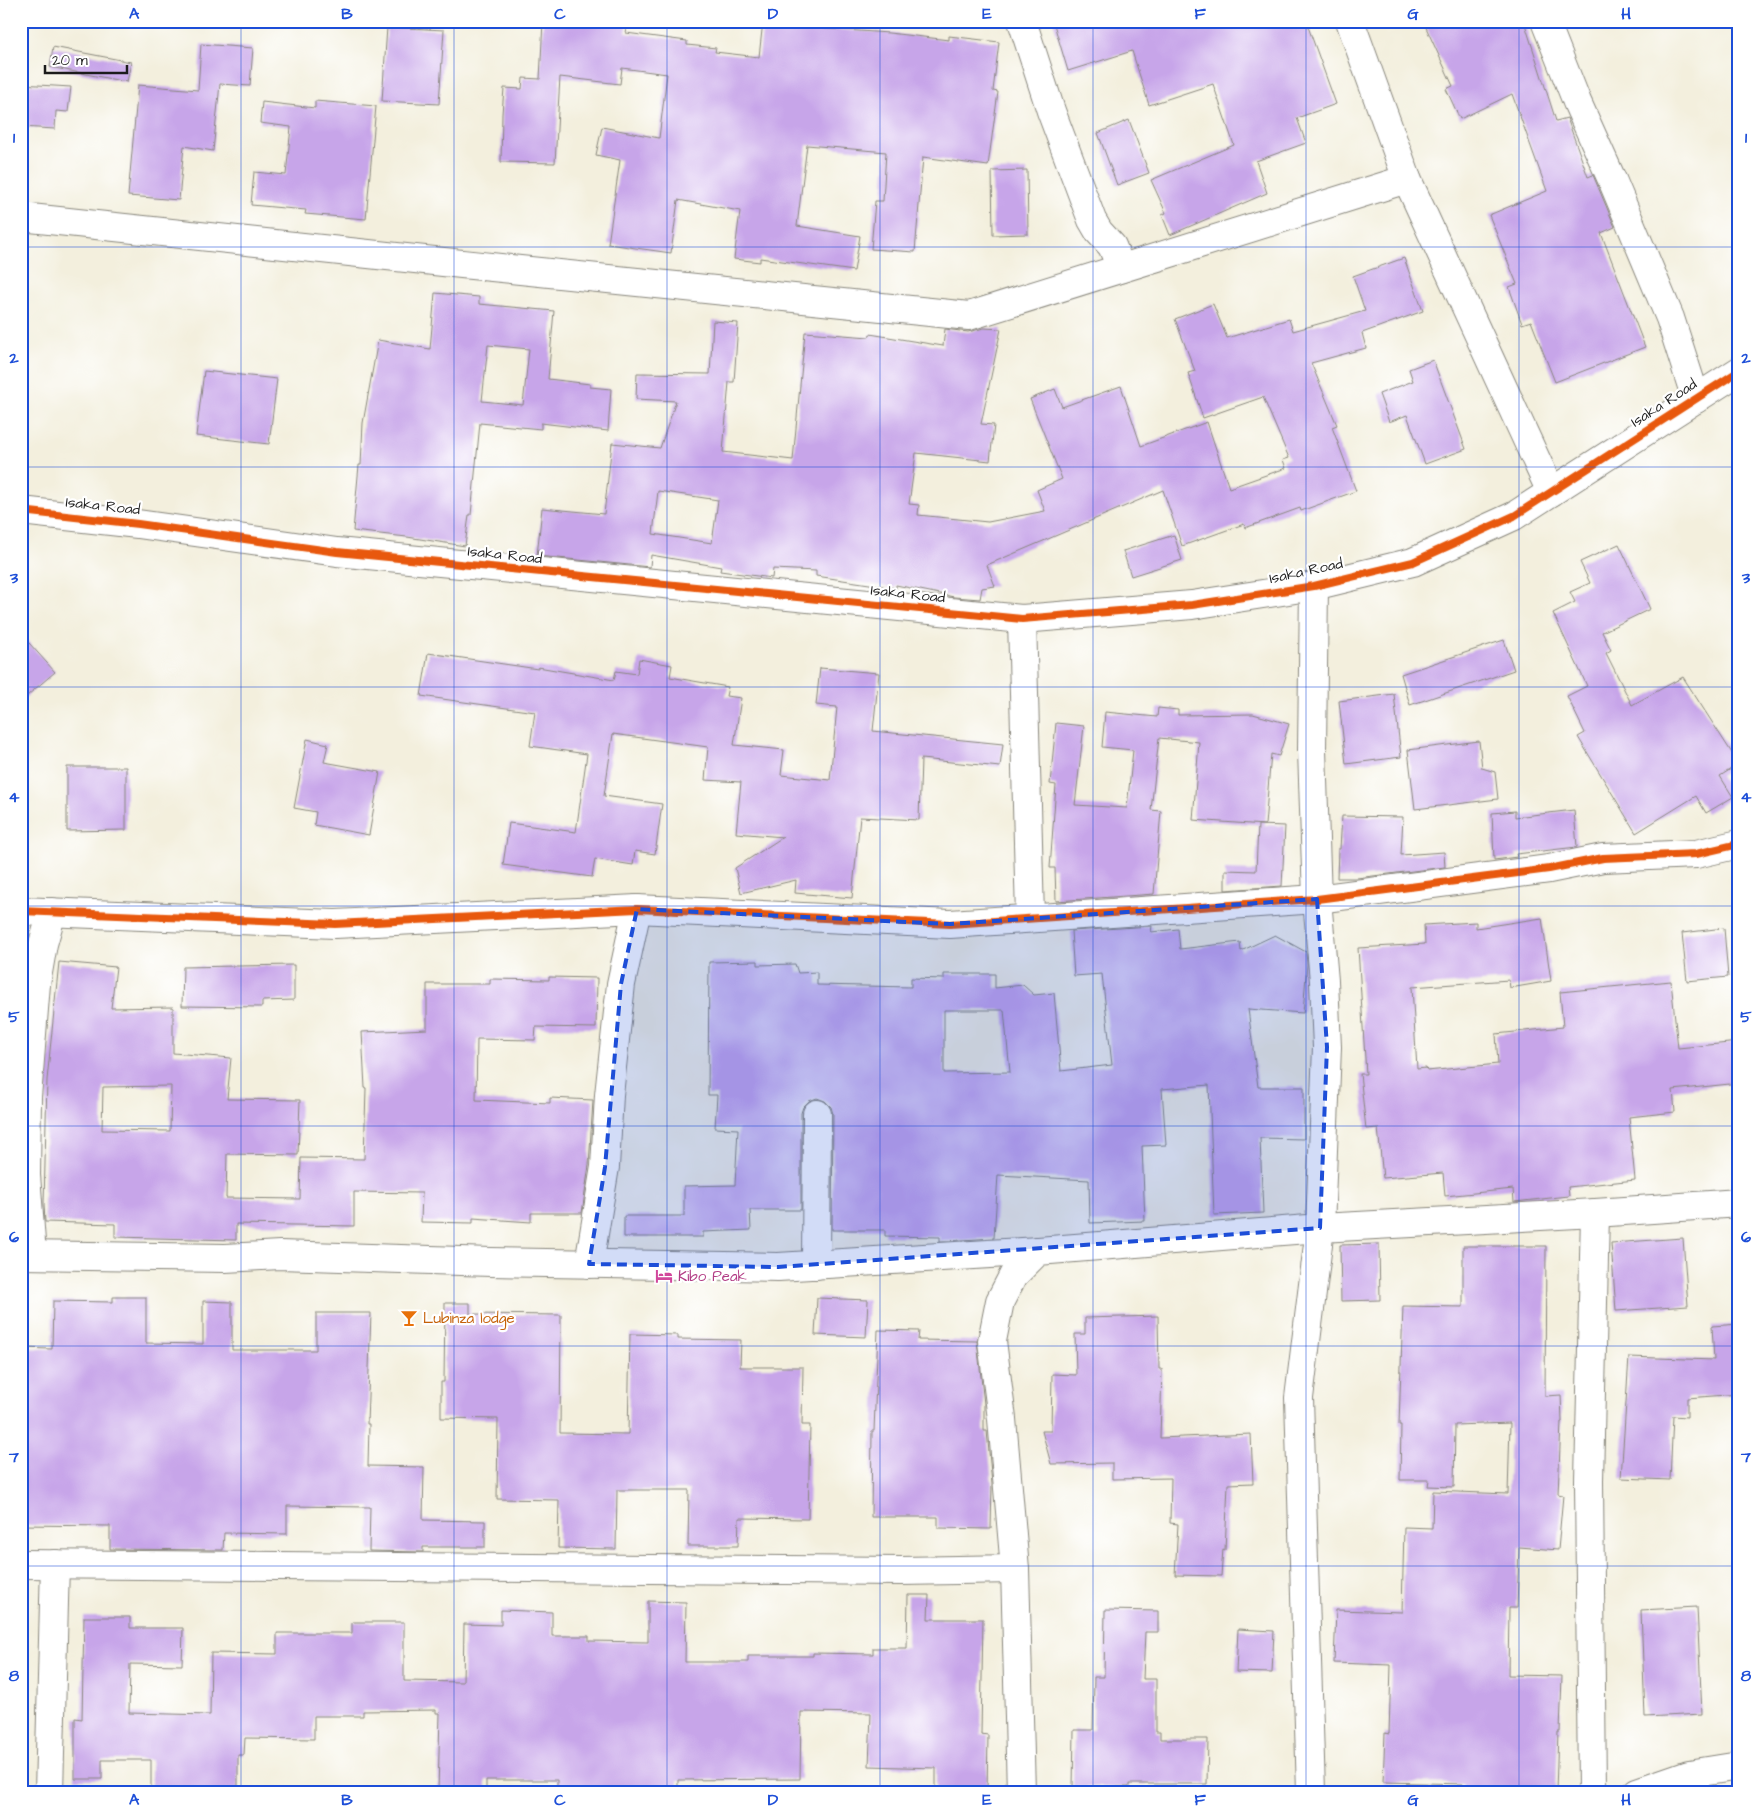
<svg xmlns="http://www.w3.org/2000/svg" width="1760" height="1813" viewBox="0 0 1760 1813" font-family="'Architects Daughter',sans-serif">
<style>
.building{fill:#c7a5e9;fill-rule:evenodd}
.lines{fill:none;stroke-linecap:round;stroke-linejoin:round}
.minor-casing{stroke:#88867c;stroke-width:30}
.tertiary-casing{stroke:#88867c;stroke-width:30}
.minor{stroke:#fff;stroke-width:28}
.tertiary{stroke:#fff;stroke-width:28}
.cycleway-casing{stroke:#fff;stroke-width:11}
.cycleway{stroke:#e8590c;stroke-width:8}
.marked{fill:#1d4ed8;fill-opacity:0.2;stroke:#1d4ed8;stroke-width:4;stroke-dasharray:10 6;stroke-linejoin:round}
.grid{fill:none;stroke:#1d4ed8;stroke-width:1;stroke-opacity:0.55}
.labels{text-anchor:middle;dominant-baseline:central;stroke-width:4.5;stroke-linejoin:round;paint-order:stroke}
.street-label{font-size:15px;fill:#1c1c1c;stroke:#fff}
.hotel-label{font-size:15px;fill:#b23c85;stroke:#fff;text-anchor:start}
.food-label{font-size:15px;fill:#c56008;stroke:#fff;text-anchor:start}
.neatline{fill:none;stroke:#1d4ed8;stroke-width:2}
.grid-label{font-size:16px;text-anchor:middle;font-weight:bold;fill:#1d4ed8}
</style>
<rect width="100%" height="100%" fill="#fff"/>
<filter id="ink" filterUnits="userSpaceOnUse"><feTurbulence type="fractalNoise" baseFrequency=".02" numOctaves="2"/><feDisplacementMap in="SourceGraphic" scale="10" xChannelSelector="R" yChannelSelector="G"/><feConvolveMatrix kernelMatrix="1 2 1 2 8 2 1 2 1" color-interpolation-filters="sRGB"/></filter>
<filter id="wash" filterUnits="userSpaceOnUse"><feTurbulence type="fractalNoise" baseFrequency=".0096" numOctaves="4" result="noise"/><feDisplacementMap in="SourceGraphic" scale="20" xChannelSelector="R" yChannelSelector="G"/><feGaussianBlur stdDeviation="1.12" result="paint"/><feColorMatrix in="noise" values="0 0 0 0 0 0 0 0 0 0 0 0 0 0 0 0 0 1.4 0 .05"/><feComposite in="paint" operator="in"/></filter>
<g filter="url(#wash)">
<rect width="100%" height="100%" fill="#f3efdd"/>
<g id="blocks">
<g class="building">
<path d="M 543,21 L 586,23 L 586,21 L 628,21 L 626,33 L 687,41 L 687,45 L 716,48 L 715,52 L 759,57 L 763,21 L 794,21 L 815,24 L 815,28 L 889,33 L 949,40 L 949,36 L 999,42 L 993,91 L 998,92 L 988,166 L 923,157 L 915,252 L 871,249 L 875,201 L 883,201 L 886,152 L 807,145 L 797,226 L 860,236 L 854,271 L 760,258 L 760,262 L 734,259 L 740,211 L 678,200 L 671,253 L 608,244 L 620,160 L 596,155 L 602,127 L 659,138 L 667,74 L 622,68 L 620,84 L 560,77 L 555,163 L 501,162 L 502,114 L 504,88 L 522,89 L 523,78 L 540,79 Z"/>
<path d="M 1053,21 L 1306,21 L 1336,104 L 1297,118 L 1306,143 L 1256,161 L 1267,193 L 1170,235 L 1162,215 L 1166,213 L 1151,180 L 1234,145 L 1213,84 L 1149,105 L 1132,51 L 1068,71 Z"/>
<path d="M 1423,21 L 1524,21 L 1556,121 L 1567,118 L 1588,177 L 1593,175 L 1615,227 L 1601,233 L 1645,347 L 1555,382 L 1531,321 L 1522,324 L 1509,287 L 1517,284 L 1489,215 L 1547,191 L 1512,94 L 1460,119 L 1446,89 L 1453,86 Z"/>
<path d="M 387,27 L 444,30 L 439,104 L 382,101 Z"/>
<path d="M 201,44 L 253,48 L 250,86 L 220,84 L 213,151 L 184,146 L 179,200 L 128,196 L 138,85 L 198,90 Z"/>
<path d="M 53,47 L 131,62 L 127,82 L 50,67 Z"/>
<path d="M 21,84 L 71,87 L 68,112 L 56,111 L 55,129 L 21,127 Z"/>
<path d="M 315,101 L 376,106 L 366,219 L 305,214 L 306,210 L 251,205 L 254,172 L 286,175 L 291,127 L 260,123 L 262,102 L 315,108 Z"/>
<path d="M 1129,120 L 1149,173 L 1117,185 L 1098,133 Z"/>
<path d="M 1027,170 L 1028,234 L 993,235 L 992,171 Z"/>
<path d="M 1404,258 L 1423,311 L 1362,333 L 1366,348 L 1311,363 L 1337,425 L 1332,427 L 1356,491 L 1301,511 L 1300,508 L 1245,528 L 1244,524 L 1182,546 L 1163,490 L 987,565 L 995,586 L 982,588 L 980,599 L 954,597 L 896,585 L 896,588 L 816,576 L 816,571 L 773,569 L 772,578 L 720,571 L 721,567 L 651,555 L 650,567 L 537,556 L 542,508 L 604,514 L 612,443 L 660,448 L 676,401 L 636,399 L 637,373 L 710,374 L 713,321 L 738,323 L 734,382 L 729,382 L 723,452 L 793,460 L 805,332 L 869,337 L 870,334 L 943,346 L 945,329 L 968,332 L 984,328 L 1001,329 L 981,424 L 994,425 L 990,461 L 916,453 L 909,504 L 919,505 L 918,515 L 988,522 L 1045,511 L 1037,490 L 1062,479 L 1030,399 L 1055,389 L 1062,407 L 1121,386 L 1141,446 L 1207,422 L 1229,488 L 1286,468 L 1283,460 L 1289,458 L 1263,397 L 1203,418 L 1188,373 L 1195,371 L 1175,319 L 1213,304 L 1227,338 L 1289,319 L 1293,331 L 1365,311 L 1353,276 ZM 658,491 L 718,500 L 712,543 L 653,534 Z"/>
<path d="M 435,293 L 479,297 L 479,304 L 554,311 L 548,379 L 590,384 L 590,387 L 611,389 L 608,431 L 541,423 L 541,429 L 480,423 L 471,515 L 469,515 L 465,546 L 407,537 L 353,531 L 359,465 L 361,465 L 363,423 L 378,340 L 430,349 ZM 488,345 L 529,349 L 523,405 L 482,401 Z"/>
<path d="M 1433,360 L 1466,449 L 1425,464 L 1407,415 L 1389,422 L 1379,394 L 1413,381 L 1409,369 Z"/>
<path d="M 204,371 L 277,379 L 269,444 L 196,436 Z"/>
<path d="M 1174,535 L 1182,560 L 1131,576 L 1123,551 Z"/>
<path d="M 1619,544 L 1650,609 L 1602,632 L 1611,650 L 1606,653 L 1632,705 L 1683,677 L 1739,764 L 1720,776 L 1733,797 L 1706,813 L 1696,796 L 1636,833 L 1578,737 L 1585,733 L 1567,696 L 1587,686 L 1553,613 L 1575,602 L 1570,592 L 1590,583 L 1580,562 Z"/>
<path d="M 21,634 L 55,672 L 21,701 Z"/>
<path d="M 1504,640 L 1514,670 L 1410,705 L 1401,674 Z"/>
<path d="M 428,653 L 538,669 L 538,667 L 614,680 L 616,671 L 637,674 L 639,659 L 672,665 L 670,677 L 728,687 L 726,696 L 741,698 L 734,745 L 784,750 L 781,775 L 830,780 L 837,707 L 816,705 L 820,668 L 879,673 L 873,731 L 1003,744 L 1000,767 L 921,759 L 919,820 L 860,817 L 852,898 L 795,893 L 796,880 L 741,893 L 735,868 L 783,837 L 736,833 L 741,782 L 705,780 L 708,747 L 613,734 L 604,796 L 662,804 L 655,854 L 635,851 L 633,865 L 595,859 L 592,877 L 503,865 L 509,823 L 576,832 L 587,754 L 530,746 L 535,712 L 421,696 Z"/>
<path d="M 1394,694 L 1401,757 L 1346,764 L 1339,701 Z"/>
<path d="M 1158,708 L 1178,710 L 1178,715 L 1253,714 L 1289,724 L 1279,756 L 1271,754 L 1265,825 L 1193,820 L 1199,742 L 1159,738 L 1151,810 L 1161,811 L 1154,894 L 1056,901 L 1055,868 L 1050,868 L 1056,785 L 1050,784 L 1056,723 L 1084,726 L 1075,805 L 1127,808 L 1133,750 L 1102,747 L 1105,712 L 1157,717 Z"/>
<path d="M 307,739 L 328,744 L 324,762 L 380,772 L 369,835 L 314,825 L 316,812 L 294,808 Z"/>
<path d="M 1479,741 L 1482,768 L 1495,772 L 1498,799 L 1415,809 L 1408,750 Z"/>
<path d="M 67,767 L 126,767 L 126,830 L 67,831 Z"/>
<path d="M 1574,810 L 1577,847 L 1516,854 L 1517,857 L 1494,860 L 1492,813 L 1515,811 L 1515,817 Z"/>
<path d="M 1342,816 L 1403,817 L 1401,855 L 1444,852 L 1445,867 L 1357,878 L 1337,878 L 1338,849 L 1340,849 Z"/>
<path d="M 1258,825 L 1285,826 L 1282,886 L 1225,890 L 1225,870 L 1256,871 Z"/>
<path d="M 1542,918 L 1551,981 L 1510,988 L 1509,980 L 1412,987 L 1417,1069 L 1426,1068 L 1427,1071 L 1498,1064 L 1496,1034 L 1563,1027 L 1560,992 L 1671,981 L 1678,1048 L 1739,1042 L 1739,1083 L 1673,1090 L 1675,1112 L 1629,1117 L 1635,1180 L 1568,1187 L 1569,1196 L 1514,1202 L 1513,1189 L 1445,1196 L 1443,1173 L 1383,1178 L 1378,1128 L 1366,1129 L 1360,1074 L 1366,1074 L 1358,948 L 1425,944 L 1424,925 L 1476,922 L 1476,928 Z"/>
<path d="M 1152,926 L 1151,932 L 1178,929 L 1180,949 L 1240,942 L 1241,951 L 1275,935 L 1306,952 L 1307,964 L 1303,1013 L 1248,1009 L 1258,1087 L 1304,1087 L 1304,1139 L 1260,1138 L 1263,1213 L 1214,1215 L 1209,1085 L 1162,1089 L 1166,1145 L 1142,1146 L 1145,1221 L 1090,1223 L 1089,1180 L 998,1175 L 994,1238 L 945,1241 L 940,1241 L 940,1237 L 885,1236 L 885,1230 L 832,1230 L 833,1114 L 831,1107 L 825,1101 L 817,1098 L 809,1101 L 803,1107 L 801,1113 L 801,1210 L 750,1210 L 751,1230 L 703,1232 L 703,1237 L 624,1237 L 624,1216 L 684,1216 L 684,1186 L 735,1185 L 738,1129 L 715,1128 L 717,1095 L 708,1095 L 709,962 L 758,961 L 758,965 L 795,964 L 798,973 L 817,972 L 817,985 L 911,987 L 911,978 L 944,979 L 944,974 L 995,974 L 995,988 L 1023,985 L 1034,995 L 1054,993 L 1061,1071 L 1112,1065 L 1102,974 L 1074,976 L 1071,931 ZM 944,1010 L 1004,1010 L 1010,1072 L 944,1073 Z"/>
<path d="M 1724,928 L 1728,977 L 1687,981 L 1682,933 Z"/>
<path d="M 59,962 L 116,967 L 111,1008 L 173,1007 L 173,1053 L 231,1058 L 227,1099 L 300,1100 L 298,1155 L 227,1154 L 226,1198 L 300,1199 L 301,1158 L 364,1159 L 366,1088 L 365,1088 L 362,1032 L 427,1029 L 427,984 L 490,984 L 490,979 L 549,980 L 549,977 L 597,978 L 596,1028 L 536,1027 L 535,1040 L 477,1039 L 476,1100 L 550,1103 L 550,1098 L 593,1100 L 589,1165 L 582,1213 L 531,1213 L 531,1222 L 473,1218 L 473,1223 L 421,1222 L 422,1193 L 354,1192 L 354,1226 L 236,1224 L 236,1240 L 115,1237 L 115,1224 L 45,1222 L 44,1204 L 47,1080 ZM 171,1086 L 170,1131 L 102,1130 L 103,1087 Z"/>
<path d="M 294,965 L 294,1000 L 262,1001 L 262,1007 L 182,1006 L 183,967 Z"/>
<path d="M 1683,1238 L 1688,1306 L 1616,1311 L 1611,1243 Z"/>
<path d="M 1379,1244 L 1380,1300 L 1341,1301 L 1340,1245 Z"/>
<path d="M 1463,1246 L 1546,1246 L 1545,1396 L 1561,1395 L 1562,1422 L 1561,1422 L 1558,1494 L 1563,1495 L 1558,1550 L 1519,1547 L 1517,1608 L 1509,1608 L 1508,1675 L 1562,1676 L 1560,1732 L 1558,1732 L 1556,1792 L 1463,1792 L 1463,1784 L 1383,1782 L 1385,1733 L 1389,1734 L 1391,1665 L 1334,1663 L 1336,1610 L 1402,1612 L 1404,1527 L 1432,1528 L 1433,1491 L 1508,1494 L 1510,1423 L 1455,1425 L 1454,1487 L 1428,1486 L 1429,1480 L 1400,1480 L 1401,1425 L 1399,1425 L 1403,1306 L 1463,1307 Z"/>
<path d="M 113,1297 L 146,1297 L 146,1343 L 203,1344 L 203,1301 L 232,1302 L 232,1350 L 316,1350 L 316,1313 L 371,1313 L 367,1424 L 369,1424 L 368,1466 L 424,1467 L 423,1520 L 485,1521 L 485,1547 L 423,1547 L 423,1552 L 369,1551 L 370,1507 L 287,1506 L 287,1534 L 224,1533 L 223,1550 L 110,1549 L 110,1526 L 21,1525 L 21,1348 L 52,1349 L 53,1301 L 113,1302 Z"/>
<path d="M 817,1298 L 868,1300 L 866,1337 L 815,1335 Z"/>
<path d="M 445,1303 L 470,1303 L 470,1314 L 561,1315 L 560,1433 L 628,1434 L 630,1334 L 678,1335 L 678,1339 L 741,1340 L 740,1367 L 803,1367 L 802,1425 L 810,1425 L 808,1519 L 739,1518 L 738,1546 L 688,1546 L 689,1490 L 617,1490 L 616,1549 L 558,1548 L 559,1500 L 497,1499 L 498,1419 L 441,1418 L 441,1382 L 444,1382 Z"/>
<path d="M 1158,1316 L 1159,1369 L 1162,1369 L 1160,1438 L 1251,1434 L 1253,1483 L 1228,1484 L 1225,1550 L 1223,1549 L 1221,1576 L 1175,1575 L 1178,1524 L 1170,1523 L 1171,1478 L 1112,1479 L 1112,1463 L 1051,1464 L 1042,1431 L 1051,1431 L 1052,1374 L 1076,1375 L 1075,1334 L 1085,1334 L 1085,1318 Z"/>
<path d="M 1739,1324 L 1739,1394 L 1687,1398 L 1687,1417 L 1673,1416 L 1670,1480 L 1621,1478 L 1629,1357 L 1714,1360 L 1712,1326 Z"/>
<path d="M 878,1330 L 919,1331 L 918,1340 L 977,1341 L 984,1404 L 984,1431 L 987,1431 L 992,1484 L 991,1529 L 938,1528 L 938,1517 L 871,1517 L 872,1431 L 874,1431 Z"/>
<path d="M 908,1595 L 929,1595 L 928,1619 L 983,1619 L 981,1734 L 988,1735 L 987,1792 L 936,1792 L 936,1768 L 869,1766 L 871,1713 L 801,1712 L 800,1779 L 678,1780 L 678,1789 L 596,1789 L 596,1792 L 557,1792 L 557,1780 L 486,1780 L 486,1792 L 438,1792 L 440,1713 L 436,1713 L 436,1710 L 363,1711 L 363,1716 L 314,1716 L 314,1739 L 245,1738 L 244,1755 L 238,1755 L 238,1792 L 151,1792 L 151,1760 L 102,1760 L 102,1779 L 75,1779 L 75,1718 L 82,1719 L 84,1617 L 130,1617 L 130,1628 L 183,1628 L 182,1665 L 130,1664 L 129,1713 L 210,1715 L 211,1653 L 277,1654 L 277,1633 L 352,1633 L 352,1622 L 404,1622 L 404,1681 L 463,1682 L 464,1624 L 501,1625 L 501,1610 L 552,1612 L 552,1636 L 589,1636 L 589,1641 L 648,1642 L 648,1601 L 686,1602 L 685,1662 L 748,1662 L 748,1656 L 813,1656 L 813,1653 L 873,1654 L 873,1648 L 907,1648 Z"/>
<path d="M 1697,1607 L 1702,1714 L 1645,1717 L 1641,1610 Z"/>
<path d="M 1105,1610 L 1158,1611 L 1158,1632 L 1145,1632 L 1143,1679 L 1156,1679 L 1156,1732 L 1160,1732 L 1160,1739 L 1208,1739 L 1207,1784 L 1129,1784 L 1129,1787 L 1073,1787 L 1074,1730 L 1093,1730 L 1094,1677 L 1104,1677 Z"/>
<path d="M 1238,1629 L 1274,1631 L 1272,1673 L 1236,1672 Z"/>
</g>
</g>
</g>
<g filter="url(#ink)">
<use href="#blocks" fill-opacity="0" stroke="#88867c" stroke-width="1"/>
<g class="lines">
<g class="minor-casing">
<g id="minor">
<path d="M 1022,21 L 1051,111 L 1092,220 L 1099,232 L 1112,246 L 1121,268"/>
<path d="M 1350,21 L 1407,179 L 1551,492"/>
<path d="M 1545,21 L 1577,102 L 1613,182 L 1670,318 L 1696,399"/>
<path d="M 21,217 L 462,264 L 969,316 L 1407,179"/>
<path d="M 1022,619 L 1030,917"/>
<path d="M 21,911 L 335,924 L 637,909 L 950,924 L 1317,899 L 1549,869 L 1603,858 L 1696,854 L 1739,844"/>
<path d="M 21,1255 L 225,1258 L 280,1255 L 491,1262 L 778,1267 L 1038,1251 L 1320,1228 L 1595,1213 L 1739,1203"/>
<path d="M 32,1255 L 26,1175 L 27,1097 L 36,984 L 43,944 L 52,912"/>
<path d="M 589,1264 L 605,1167 L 609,1095 L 621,984 L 637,909"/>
<path d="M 816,1265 L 817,1114"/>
<path d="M 21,1564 L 901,1571 L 1015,1569"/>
<path d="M 49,1792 L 55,1564"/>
<path d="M 1021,1792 L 1015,1569 L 1002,1419 L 992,1341 L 1000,1301 L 1013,1276 L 1038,1251"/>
<path d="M 1311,1792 L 1299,1398 L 1320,1228 L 1327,1047 L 1324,981 L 1317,899 L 1312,750 L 1314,586"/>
<path d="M 1592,1792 L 1589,1481 L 1595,1213"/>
<path d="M 1637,1792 L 1689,1774 L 1739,1766"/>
</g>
</g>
<g class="tertiary-casing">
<path id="tertiary" d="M 21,511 L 138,524 L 337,552 L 1022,619 L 1192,605 L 1314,586 L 1413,562 L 1514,516 L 1739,371"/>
</g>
<use href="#minor" class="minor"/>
<use href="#tertiary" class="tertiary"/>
<g class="cycleway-casing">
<g id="cycleway">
<path d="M 21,511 L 138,524 L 337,552 L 1022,619 L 1192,605 L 1314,586 L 1413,562 L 1514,516 L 1739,371"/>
<path d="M 21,911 L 335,924 L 637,909 L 950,924 L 1317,899 L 1549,869 L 1603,858 L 1696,854 L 1739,844"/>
</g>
</g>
<use href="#cycleway" class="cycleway"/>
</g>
</g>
<path class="marked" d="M 1317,899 L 1327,1047 L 1320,1228 L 778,1267 L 589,1264 L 605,1167 L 621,984 L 637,909 L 950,924 Z"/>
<path class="grid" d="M 241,21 L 241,1792M 454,21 L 454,1792M 667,21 L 667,1792M 880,21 L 880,1792M 1093,21 L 1093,1792M 1306,21 L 1306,1792M 1519,21 L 1519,1792M 21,247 L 1739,247M 21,467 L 1739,467M 21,687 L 1739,687M 21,906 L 1739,906M 21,1126 L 1739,1126M 21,1346 L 1739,1346M 21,1566 L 1739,1566"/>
<defs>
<g id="hotel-bare" transform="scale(1.35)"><path d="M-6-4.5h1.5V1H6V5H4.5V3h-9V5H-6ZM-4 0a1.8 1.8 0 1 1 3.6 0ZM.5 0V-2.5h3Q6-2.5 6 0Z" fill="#d1479c" stroke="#fff" stroke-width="2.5" paint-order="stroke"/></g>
<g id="bar-bare" transform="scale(1.35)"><path d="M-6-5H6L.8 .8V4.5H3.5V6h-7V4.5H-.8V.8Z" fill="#e8710a" stroke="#fff" stroke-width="2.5" paint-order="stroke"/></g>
</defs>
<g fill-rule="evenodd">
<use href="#hotel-bare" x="664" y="1276"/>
<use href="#bar-bare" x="409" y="1318"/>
</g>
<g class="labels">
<g class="street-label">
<text transform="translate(1664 403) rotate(-33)">Isaka Road</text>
<text transform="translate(103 506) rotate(6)">Isaka Road</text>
<text transform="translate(505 555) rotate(6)">Isaka Road</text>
<text transform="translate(1306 571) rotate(-12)">Isaka Road</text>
<text transform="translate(908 594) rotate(6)">Isaka Road</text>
</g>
<g class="hotel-label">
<text x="678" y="1276">Kibo Peak</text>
</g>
<g class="food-label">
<text x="423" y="1318">Lubinza lodge</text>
</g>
</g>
<rect width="1760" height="1813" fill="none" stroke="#fff" stroke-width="55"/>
<path d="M45 65v8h82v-8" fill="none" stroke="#1c1c1c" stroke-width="2.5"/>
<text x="52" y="65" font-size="15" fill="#1c1c1c" stroke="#ffffff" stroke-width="4" paint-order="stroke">20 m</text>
<rect x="28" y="28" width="1704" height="1758" class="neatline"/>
<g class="grid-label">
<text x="134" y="19">A</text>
<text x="347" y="19">B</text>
<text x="560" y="19">C</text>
<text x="773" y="19">D</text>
<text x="987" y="19">E</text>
<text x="1200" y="19">F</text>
<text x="1413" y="19">G</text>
<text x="1626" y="19">H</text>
<text x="14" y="143">1</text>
<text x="1746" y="143">1</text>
<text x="14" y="363">2</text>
<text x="1746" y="363">2</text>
<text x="14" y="583">3</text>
<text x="1746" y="583">3</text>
<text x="14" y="802">4</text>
<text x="1746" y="802">4</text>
<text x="14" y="1022">5</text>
<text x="1746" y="1022">5</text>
<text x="14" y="1242">6</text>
<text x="1746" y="1242">6</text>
<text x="14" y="1462">7</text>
<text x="1746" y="1462">7</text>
<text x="14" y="1681">8</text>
<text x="1746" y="1681">8</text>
<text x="134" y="1805">A</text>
<text x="347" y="1805">B</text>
<text x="560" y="1805">C</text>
<text x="773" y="1805">D</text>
<text x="987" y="1805">E</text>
<text x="1200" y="1805">F</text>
<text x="1413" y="1805">G</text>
<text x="1626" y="1805">H</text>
</g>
</svg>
